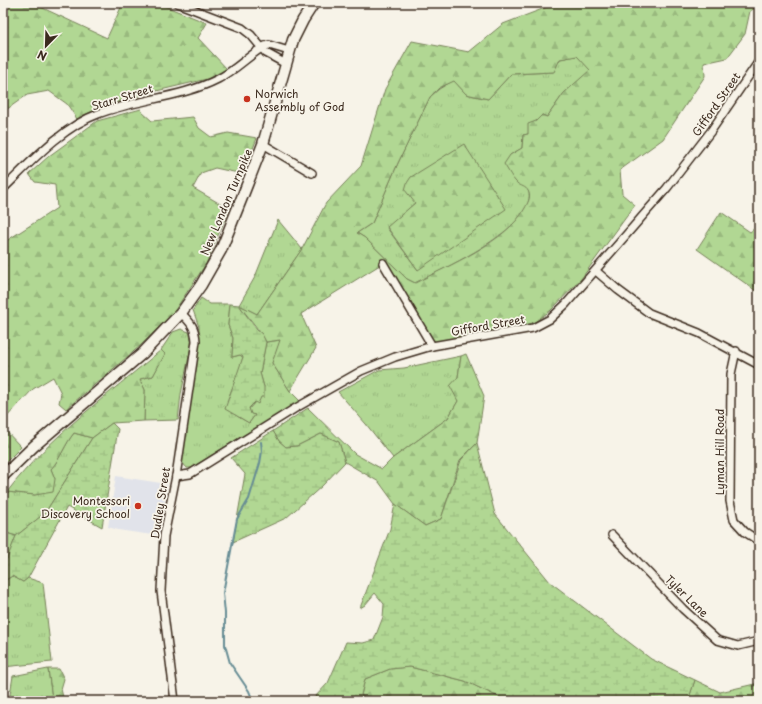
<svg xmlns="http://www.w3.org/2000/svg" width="762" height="704" viewBox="0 0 762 704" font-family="'Playpen Sans',sans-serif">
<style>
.built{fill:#e1e3ea}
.grass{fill:url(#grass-tufts);stroke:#768058;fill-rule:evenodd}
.forest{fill:url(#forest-firs);stroke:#768058;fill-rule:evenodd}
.wetland{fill:url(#wetland-marsh);stroke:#768058}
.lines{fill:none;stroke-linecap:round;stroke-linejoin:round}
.stream{stroke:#668c94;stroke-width:2}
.minor-casing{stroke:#3b2a1e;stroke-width:10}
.secondary-casing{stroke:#3b2a1e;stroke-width:13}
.minor{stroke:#f7f3e8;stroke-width:7}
.secondary{stroke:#f7f3e8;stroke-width:10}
.poi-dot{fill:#c8321e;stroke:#f7f3e8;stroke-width:1.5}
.labels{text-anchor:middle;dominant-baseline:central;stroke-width:3.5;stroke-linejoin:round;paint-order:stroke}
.poi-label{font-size:11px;fill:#3b2a1e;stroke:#f7f3e8;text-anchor:start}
.street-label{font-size:11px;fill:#3b2a1e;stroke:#f7f3e8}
</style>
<defs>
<pattern id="grass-tufts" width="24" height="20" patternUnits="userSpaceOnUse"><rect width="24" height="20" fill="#b1d793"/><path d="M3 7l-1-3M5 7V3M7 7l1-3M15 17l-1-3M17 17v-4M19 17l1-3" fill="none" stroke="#99b97e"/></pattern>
<pattern id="forest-firs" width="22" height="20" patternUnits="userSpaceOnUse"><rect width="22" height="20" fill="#b1d793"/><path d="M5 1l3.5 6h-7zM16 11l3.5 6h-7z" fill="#99b97e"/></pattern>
<pattern id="wetland-marsh" width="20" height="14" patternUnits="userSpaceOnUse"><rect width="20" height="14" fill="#b1d793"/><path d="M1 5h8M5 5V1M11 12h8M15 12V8" fill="none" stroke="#99b97e"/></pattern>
</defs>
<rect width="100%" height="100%" fill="#f7f3e8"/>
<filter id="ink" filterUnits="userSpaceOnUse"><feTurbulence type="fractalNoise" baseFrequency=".025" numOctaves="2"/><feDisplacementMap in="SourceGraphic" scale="8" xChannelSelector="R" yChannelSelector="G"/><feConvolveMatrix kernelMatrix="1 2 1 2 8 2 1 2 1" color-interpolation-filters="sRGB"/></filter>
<g filter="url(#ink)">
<path class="built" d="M 116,476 L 167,484 L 159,536 L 118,530 L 108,527 Z"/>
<g class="grass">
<path d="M 577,56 L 591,70 L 564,93 L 547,117 L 542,115 L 536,121 L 528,134 L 523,135 L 522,148 L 510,155 L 529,192 C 535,228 441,270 415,283 L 407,279 L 365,238 L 357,233 L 372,223 L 398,163 L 430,97 L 439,89 L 454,80 L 466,94 L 488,99 L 511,74 L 553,72 L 560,59 ZM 415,203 L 418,270 L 387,228 Z"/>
<path d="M 278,220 L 302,249 L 257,314 L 239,305 L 255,277 Z"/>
<path d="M 201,298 L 210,304 L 230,304 L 228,325 L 233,338 L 232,357 L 240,355 L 243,357 L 239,372 L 227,401 L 237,416 L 249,423 L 255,415 L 250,414 L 249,409 L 255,402 L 264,387 L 260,373 L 266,342 L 281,340 L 272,363 L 290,391 L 301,402 L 244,435 L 191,468 L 187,468 L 180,460 L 199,339 L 199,327 L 193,310 Z"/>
<path d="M 181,329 L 189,332 L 192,342 L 181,394 L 178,420 L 144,421 L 145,390 L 140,379 L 153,376 L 164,354 L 161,350 L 173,332 Z"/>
<path d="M 461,356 L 458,377 L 458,401 L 448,418 L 393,458 L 366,424 L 338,392 L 379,370 L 404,368 Z"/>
<path d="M 74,433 L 92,438 L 45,513 L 16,536 L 3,532 L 3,496 L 7,492 L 35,495 L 55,479 L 51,469 C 61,458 65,444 74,433 Z"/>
<path d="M 12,576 L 23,582 L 28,578 L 43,583 L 52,662 L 3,667 L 3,582 Z"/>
<path d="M 48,669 L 52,698 L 54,701 L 9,701 L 13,676 Z"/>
</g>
<g class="forest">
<path d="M 3,3 L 32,3 L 107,38 L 123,3 L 157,3 L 207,23 L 198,38 L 227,69 L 207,79 L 148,93 L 103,106 L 77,119 L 67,104 L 49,91 L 27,95 L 3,112 Z"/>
<path d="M 554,3 L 759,3 L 759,6 L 750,11 L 745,34 L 727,58 L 704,63 L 705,76 L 663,139 L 620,170 L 622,194 L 635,205 L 581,279 L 550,311 L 529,326 L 426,343 L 383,263 L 301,314 L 316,348 L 290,391 L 272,363 L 280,340 L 266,342 C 259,329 248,317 239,305 L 257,314 L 302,249 L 326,203 L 361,166 L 385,89 L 412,41 L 469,52 L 503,24 L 553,5 ZM 577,56 L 590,70 L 564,93 L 547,117 L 542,115 L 536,121 L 528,124 L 528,134 L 523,135 L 522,148 L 510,155 L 504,164 C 508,170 513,180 518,184 C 523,187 527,187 529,193 C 531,198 527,204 525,208 C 508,241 448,266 415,283 L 407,279 L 365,238 L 357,233 L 372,223 L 398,163 L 430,97 L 439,88 L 454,81 L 466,94 L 488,99 L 511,74 L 554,72 L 560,59 Z"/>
<path d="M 141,109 L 142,112 L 152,121 L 193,117 L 199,128 L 211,137 L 228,133 L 257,138 L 243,174 L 215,168 L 201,173 L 193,188 L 229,209 L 206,264 L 173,313 L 140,346 L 66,409 L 59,403 L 61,393 L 53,377 L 33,389 L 3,421 L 3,243 L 57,208 L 55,185 L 35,182 L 29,174 L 49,156 L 97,121 Z"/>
<path d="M 464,144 L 506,209 L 418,270 L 387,227 L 415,203 L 405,190 L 407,183 L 411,177 Z"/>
<path d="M 721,212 L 750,232 L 759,225 L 759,293 L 697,249 Z"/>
<path d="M 161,350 L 165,354 L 153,376 L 140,379 L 145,390 L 144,421 L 112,423 L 92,438 L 74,433 C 65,444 61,458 51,469 L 55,479 L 53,492 L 35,495 L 7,492 C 50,436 108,395 161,350 Z"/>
<path d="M 466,354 L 484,396 L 477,443 L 460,460 L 441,519 L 425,526 L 395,504 L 379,482 L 345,462 L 339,442 L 321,434 L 297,446 L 286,447 L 279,441 L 273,431 L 308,408 L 355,454 L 382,469 L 393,458 L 448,418 L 458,401 L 450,386 L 458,377 L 461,356 Z"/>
<path d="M 3,428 L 21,447 L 3,465 Z"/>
<path d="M 3,532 L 16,536 L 7,560 L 3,563 Z"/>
<path d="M 410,667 L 465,681 L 507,701 L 368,701 L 361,695 L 365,679 L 390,669 Z"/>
<path d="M 48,669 L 59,669 L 64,679 L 61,689 L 64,701 L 54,701 L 52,698 Z"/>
<path d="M 695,680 L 720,692 L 759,683 L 759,701 L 688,701 Z"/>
</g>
<g class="wetland">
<path d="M 230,304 L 239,305 L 257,330 L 262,334 L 266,342 L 260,373 L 264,387 L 264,397 L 261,397 L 258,404 L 255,402 L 249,408 L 251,414 L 255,415 L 249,423 L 225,409 L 243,357 L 240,355 L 232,357 L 233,338 L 228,325 Z"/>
<path d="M 112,423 L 118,429 L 102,527 L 67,507 L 28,578 L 23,582 L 12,576 L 3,582 L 3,563 L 7,559 L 16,536 L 45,513 L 92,438 Z"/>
<path d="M 273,431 L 279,441 L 286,447 L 297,446 L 321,434 L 339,442 L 345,462 L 322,486 L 286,518 L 233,542 L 245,474 L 231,458 Z"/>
<path d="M 477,443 L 495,514 L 550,582 L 651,659 L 695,680 L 688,701 L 507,701 L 465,681 L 410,667 L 390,669 L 365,679 L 361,695 L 368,701 L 315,701 L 314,698 L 328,683 L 346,642 L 363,643 L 374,640 L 383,617 L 384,604 L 375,593 L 365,605 L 360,608 L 390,529 L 395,504 L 425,526 L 441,519 L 461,460 Z"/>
</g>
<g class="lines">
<path class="stream" d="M 253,701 L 249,691 L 230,663 L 225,645 L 225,613 L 223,593 L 237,519 L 249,499 L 260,463 L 262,451 L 261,442"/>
<g class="minor-casing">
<g id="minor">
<path d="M 177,3 L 242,28 L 251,35 L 266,53 L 286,64"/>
<path d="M 263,144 L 312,173"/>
<path d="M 3,189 C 30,163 62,127 98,114 C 137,99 181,98 218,79 C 236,70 249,55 265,46 L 269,45 L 289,51"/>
<path d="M 383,263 L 432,346"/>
<path d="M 596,271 L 618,290 L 649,313 L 699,333 L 759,365"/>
<path d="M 736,351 L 731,374 L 730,501 L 734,520 L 745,532 L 759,541"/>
<path d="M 176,476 L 190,474 L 294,409 L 361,371 L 395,357 L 432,346 L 533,328 L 550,319 L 566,304 L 667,188 L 711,131 L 759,61"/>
<path d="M 612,535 L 683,609 L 717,640 L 738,646 L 759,641"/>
<path d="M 175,701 L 161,591 L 164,536 L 176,476 L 196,341 C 195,327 191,323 181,313"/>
</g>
</g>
<g class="secondary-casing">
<path id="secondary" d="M 3,476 L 34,446 L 143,353 L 181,313 L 201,285 L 221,250 L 243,195 L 263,144 L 293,40 L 303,20 L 314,3"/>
</g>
<use href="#minor" class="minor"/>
<use href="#secondary" class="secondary"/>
</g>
</g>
<g class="poi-dot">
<circle cx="247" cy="99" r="4"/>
<circle cx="138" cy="506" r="4"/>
</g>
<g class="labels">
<g class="poi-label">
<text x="255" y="93">Norwich<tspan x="255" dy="13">Assembly of God</tspan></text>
<text x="130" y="500" text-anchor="end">Montessori<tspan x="130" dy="13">Discovery School</tspan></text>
</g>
<g class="street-label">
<text transform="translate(122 97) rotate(-17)">Starr Street</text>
<text transform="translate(716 104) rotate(-55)">Gifford Street</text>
<text transform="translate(226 202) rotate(-67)">New London Turnpike</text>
<text transform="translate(488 325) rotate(-10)">Gifford Street</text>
<text transform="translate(719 452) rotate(-90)">Lyman Hill Road</text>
<text transform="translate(160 503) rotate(-81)">Dudley Street</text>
<text transform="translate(687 596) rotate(44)">Tyler Lane</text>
</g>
</g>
<rect width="762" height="704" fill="none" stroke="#f7f3e8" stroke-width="16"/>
<rect x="8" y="8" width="746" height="688" fill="none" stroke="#3b2a1e" stroke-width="1.5" filter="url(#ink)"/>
<g transform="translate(46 46) rotate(203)" stroke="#f7f3e8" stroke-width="3" paint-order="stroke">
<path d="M0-3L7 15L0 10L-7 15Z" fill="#3b2a1e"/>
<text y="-6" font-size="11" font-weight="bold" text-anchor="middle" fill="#3b2a1e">N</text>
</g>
</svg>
